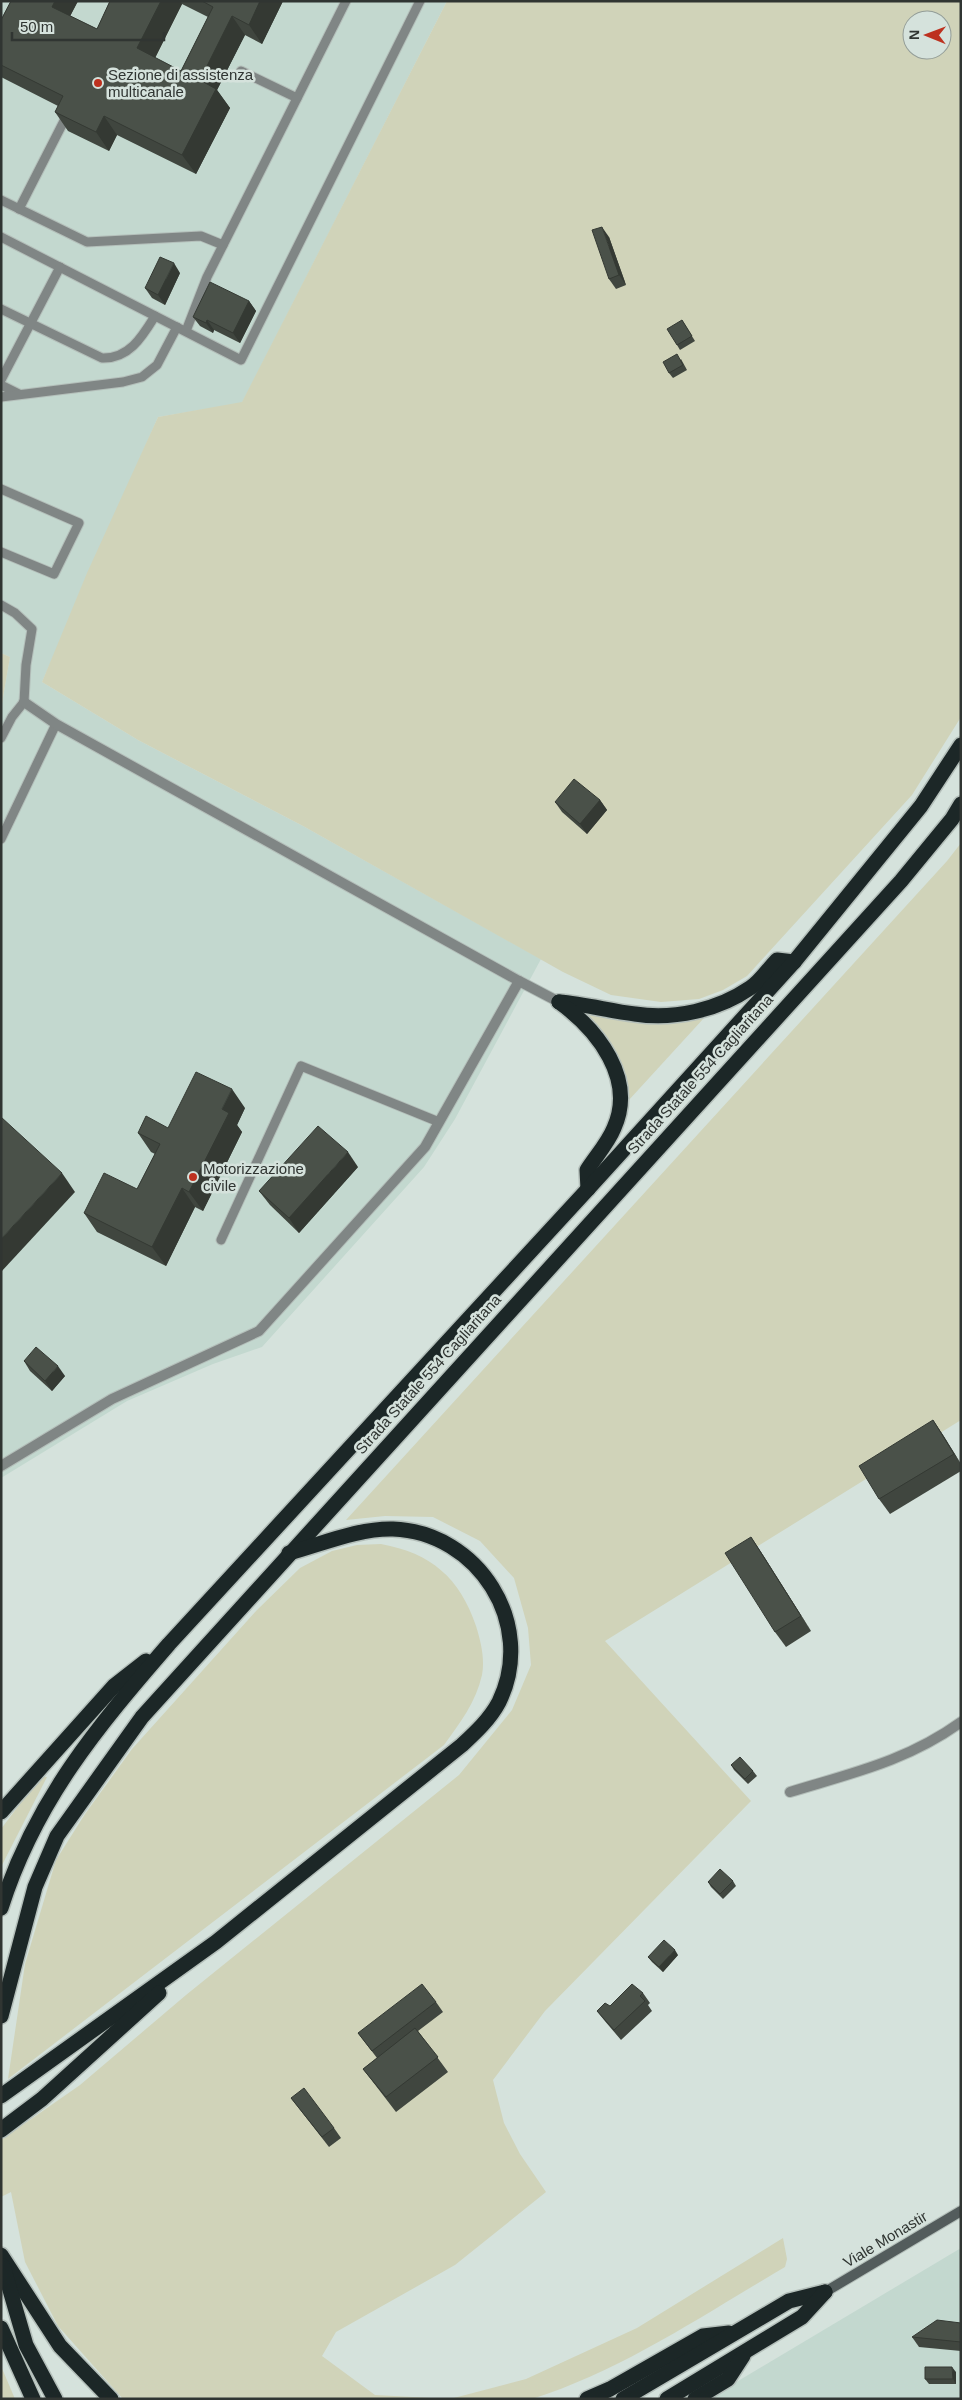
<svg xmlns="http://www.w3.org/2000/svg" width="962" height="2400" viewBox="0 0 962 2400" font-family="Helvetica,sans-serif">
<style>
.built{fill:#c3d8cf}
.green{fill:#d0d3b9;fill-rule:evenodd}
.lines{fill:none;stroke-linecap:round;stroke-linejoin:round}
.lane-casing{stroke:#b4bfba;stroke-width:11}
.street-casing{stroke:#b4bfba;stroke-width:12}
.secondary-casing{stroke:#b4bfba;stroke-width:12}
.highway-casing{stroke:#b4bfba;stroke-width:18}
.lane{stroke:#808685;stroke-width:9}
.street{stroke:#808685;stroke-width:10}
.secondary{stroke:#535c5c;stroke-width:10}
.highway{stroke:#1c2727;stroke-width:15}
.wall{fill:#40463f;fill-rule:evenodd}
.shaded-wall{fill:#343933}
.building{fill:#4a5149;stroke:#343933}
.poi-dot{fill:#bd311f;stroke:#d5e2dc;stroke-width:2}
.labels{text-anchor:middle;dominant-baseline:central;stroke-width:5;stroke-linejoin:round;paint-order:stroke}
.poi-label{font-size:15px;fill:#303532;stroke:#d5e2dc;text-anchor:start}
.street-label{font-size:15px;fill:#303532;stroke:#d5e2dc}
</style>
<rect width="100%" height="100%" fill="#d5e2dc"/>
<g class="built">
<path d="M 1,1 L 447,1 L 242,403 L 158,417 L 42,682 L 138,740 L 303,826 L 541,959 L 455,1119 L 424,1167 L 262,1347 L 213,1364 L 127,1401 L 1,1478 L 1,709 L 10,657 L 1,653 Z"/>
<path d="M 961,2248 L 961,2399 L 708,2399 Z"/>
</g>
<g class="green">
<path d="M 447,1 L 961,1 L 961,717 L 912,795 L 747,976 L 723,990 L 699,999 L 661,1002 L 611,995 L 563,972 L 303,826 L 138,740 L 42,682 L 87,573 L 158,417 L 242,402 ZM 912,20 L 942,20 L 942,50 L 912,50 Z"/>
<path d="M 1,653 L 10,657 L 1,709 Z"/>
<path d="M 961,843 L 961,1420 L 605,1641 L 751,1801 L 545,2011 L 493,2080 L 504,2123 L 520,2154 L 546,2192 L 455,2265 L 336,2332 L 322,2356 L 375,2395 L 450,2399 L 526,2379 L 637,2328 L 783,2238 L 787,2259 L 785,2267 C 703,2315 623,2370 532,2399 L 123,2399 L 58,2326 L 25,2262 L 11,2192 L 1,2197 L 1,2140 L 80,2085 L 186,1995 L 459,1775 L 512,1710 L 531,1665 L 528,1628 L 514,1578 L 480,1541 L 433,1517 L 385,1516 L 346,1520 L 947,861 Z"/>
<path d="M 590,1009 C 632,1023 660,1025 704,1018 L 628,1101 C 623,1057 611,1048 583,1016 Z"/>
<path d="M 381,1544 C 431,1553 460,1578 476,1626 C 481,1642 485,1659 482,1675 C 476,1702 460,1723 444,1745 L 8,2079 L 25,1964 L 56,1860 L 85,1814 L 132,1749 L 257,1610 L 300,1568 L 332,1551 L 357,1545 Z"/>
<path d="M 41,1776 L 47,1777 L 1,1867 L 1,1829 Z"/>
<path d="M 1,2366 L 15,2399 L 1,2399 Z"/>
</g>
<g class="lines">
<g class="lane-casing">
<g id="lane">
<path d="M 241,71 L 297,98"/>
<path d="M 1,200 L 87,242 L 201,236 L 223,245"/>
<path d="M 19,209 L 65,119"/>
<path d="M 1,237 L 241,360 L 420,1"/>
<path d="M 1,309 L 102,358 C 129,359 142,337 155,316"/>
<path d="M 186,331 L 207,277 L 346,1"/>
<path d="M 1,380 L 60,267"/>
<path d="M 1,385 L 19,394"/>
<path d="M 1,397 L 123,382 L 142,377 L 157,365 L 177,327"/>
<path d="M 1,489 L 79,523 L 54,574 L 1,552"/>
<path d="M 1,605 L 15,613 L 32,629 L 26,665 L 24,702 L 12,717 L 1,738"/>
<path d="M 1,839 L 56,724"/>
<path d="M 221,1240 L 301,1066 L 439,1122"/>
</g>
</g>
<g class="street-casing">
<g id="street">
<path d="M 24,702 L 56,724 L 519,981"/>
<path d="M 1,1466 L 112,1399 L 259,1331 L 425,1147 L 519,981 L 559,1002"/>
<path d="M 790,1792 C 852,1773 907,1761 961,1722"/>
</g>
</g>
<g class="secondary-casing">
<path id="secondary" d="M 825,2292 L 961,2211"/>
</g>
<g class="highway-casing">
<g id="highway">
<path d="M 559,1002 C 585,1004 610,1011 635,1014 C 674,1020 718,1010 750,988 C 760,982 768,969 777,960 L 794,962"/>
<path d="M 559,1002 C 598,1030 636,1079 614,1128 C 608,1143 596,1156 587,1170 L 588,1189"/>
<path d="M 1,1812 L 114,1686 L 146,1661"/>
<path d="M 1,1908 C 35,1801 97,1727 169,1644 L 588,1189 L 794,962 L 921,806 L 961,745"/>
<path d="M 1,2016 L 35,1887 L 57,1836 L 142,1717 L 901,881 L 952,819 L 961,804"/>
<path d="M 1,2096 L 216,1942 L 462,1745 C 476,1732 490,1719 499,1702 C 537,1624 478,1532 393,1529 C 359,1528 322,1544 289,1553"/>
<path d="M 1,2130 L 42,2099 L 159,1993"/>
<path d="M 1,2255 L 60,2346 L 111,2399"/>
<path d="M 3,2266 L 26,2345 L 55,2399"/>
<path d="M 1,2328 L 33,2399"/>
<path d="M 587,2399 L 610,2389 L 703,2336 L 729,2333"/>
<path d="M 623,2399 L 789,2301 L 825,2292"/>
<path d="M 667,2399 L 802,2317 L 825,2292"/>
<path d="M 695,2399 L 728,2379 L 743,2356"/>
</g>
</g>
<use href="#lane" class="lane"/>
<use href="#street" class="street"/>
<use href="#secondary" class="secondary"/>
<use href="#highway" class="highway"/>
</g>
<g class="wall">
<path d="M 11,1 L 78,1 L 70,16 L 97,29 L 110,1 L 283,1 L 262,44 L 245,35 L 217,90 L 230,108 L 196,174 L 117,135 L 109,151 L 68,131 L 55,112 L 58,106 L 1,77 L 1,20 ZM 182,4 L 208,17 L 181,71 L 155,58 Z"/>
<path d="M 609,237 L 626,285 L 616,289 L 609,279 Z"/>
<path d="M 180,273 L 165,305 L 152,298 L 145,288 Z"/>
<path d="M 249,301 L 256,311 L 240,343 L 214,330 L 213,333 L 200,326 L 193,317 Z"/>
<path d="M 682,320 L 695,341 L 680,350 L 677,345 Z"/>
<path d="M 681,359 L 687,370 L 673,378 L 669,373 Z"/>
<path d="M 600,800 L 607,810 L 587,834 L 562,812 L 555,802 Z"/>
<path d="M 245,1108 L 237,1125 L 242,1132 L 203,1211 L 195,1207 L 166,1266 L 97,1232 L 84,1213 L 137,1189 L 155,1154 L 151,1152 L 138,1133 L 168,1128 Z"/>
<path d="M 358,1167 L 299,1233 L 270,1205 L 259,1191 Z"/>
<path d="M 24,1361 L 65,1376 L 52,1391 L 30,1371 Z"/>
<path d="M 933,1420 L 943,1435 L 961,1464 L 961,1471 L 890,1514 L 879,1499 Z"/>
<path d="M 751,1537 L 761,1552 L 811,1631 L 786,1647 L 775,1632 Z"/>
<path d="M 731,1765 L 753,1771 L 757,1776 L 748,1784 L 734,1770 Z"/>
<path d="M 733,1881 L 736,1886 L 723,1899 L 711,1887 L 708,1882 Z"/>
<path d="M 678,1955 L 663,1972 L 652,1962 L 648,1957 Z"/>
<path d="M 643,1993 L 650,2003 L 648,2005 L 652,2011 L 621,2040 L 604,2020 L 597,2011 Z"/>
<path d="M 436,2002 L 443,2012 L 418,2031 L 448,2072 L 396,2112 L 363,2069 L 377,2058 L 358,2033 Z"/>
<path d="M 291,2098 L 334,2128 L 341,2138 L 329,2147 Z"/>
<path d="M 961,2323 L 961,2351 L 919,2347 L 912,2337 Z"/>
<path d="M 956,2372 L 956,2384 L 929,2384 L 925,2379 Z"/>
</g>
<g class="shaded-wall">
<path d="M 55,1 L 78,1 L 65,26 L 52,7 Z"/>
<path d="M 161,1 L 180,1 L 182,4 L 150,68 L 137,48 Z"/>
<path d="M 260,1 L 283,1 L 262,44 L 249,25 Z"/>
<path d="M 232,16 L 245,35 L 217,90 L 230,108 L 196,174 L 182,155 L 200,80 Z"/>
<path d="M 104,116 L 117,135 L 109,151 L 96,132 Z"/>
<path d="M 602,227 L 609,237 L 626,285 L 619,275 Z"/>
<path d="M 174,263 L 180,273 L 165,305 L 158,295 Z"/>
<path d="M 249,301 L 256,311 L 240,343 L 233,333 Z"/>
<path d="M 207,320 L 214,330 L 213,333 L 206,323 Z"/>
<path d="M 600,800 L 607,810 L 587,834 L 580,824 Z"/>
<path d="M 232,1089 L 245,1108 L 237,1125 L 242,1132 L 203,1211 L 189,1192 L 222,1109 Z"/>
<path d="M 348,1152 L 358,1167 L 299,1233 L 289,1218 Z"/>
<path d="M 62,1173 L 75,1192 L 1,1272 L 1,1239 Z"/>
<path d="M 182,1188 L 195,1207 L 166,1266 L 152,1247 Z"/>
<path d="M 58,1366 L 65,1376 L 52,1391 L 45,1381 Z"/>
<path d="M 933,1420 L 943,1435 L 961,1464 L 954,1454 Z"/>
<path d="M 751,1537 L 761,1552 L 811,1631 L 801,1616 Z"/>
<path d="M 675,1950 L 678,1955 L 663,1972 L 659,1967 Z"/>
<path d="M 952,2367 L 956,2372 L 956,2384 L 953,2379 Z"/>
</g>
<g class="building">
<path d="M 11,1 L 55,1 L 52,7 L 97,29 L 110,1 L 161,1 L 137,48 L 181,71 L 213,7 L 202,1 L 260,1 L 249,25 L 232,16 L 200,80 L 216,89 L 182,155 L 104,116 L 96,132 L 55,112 L 63,96 L 1,65 L 1,20 Z"/>
<path d="M 602,227 L 619,275 L 609,279 L 592,230 Z"/>
<path d="M 160,257 L 174,263 L 158,295 L 145,288 Z"/>
<path d="M 210,282 L 249,301 L 233,333 L 207,320 L 206,323 L 193,317 Z"/>
<path d="M 682,320 L 692,336 L 677,345 L 667,329 Z"/>
<path d="M 677,354 L 683,365 L 669,373 L 663,362 Z"/>
<path d="M 574,779 L 600,800 L 580,824 L 555,802 Z"/>
<path d="M 196,1072 L 232,1089 L 222,1109 L 229,1113 L 189,1192 L 182,1188 L 152,1247 L 84,1213 L 104,1173 L 137,1189 L 160,1144 L 138,1133 L 146,1116 L 168,1128 Z"/>
<path d="M 1,1117 L 62,1173 L 1,1239 Z"/>
<path d="M 318,1126 L 348,1152 L 289,1218 L 259,1191 Z"/>
<path d="M 36,1347 L 58,1366 L 45,1381 L 24,1361 Z"/>
<path d="M 933,1420 L 954,1454 L 879,1499 L 859,1466 Z"/>
<path d="M 751,1537 L 801,1616 L 775,1632 L 725,1553 Z"/>
<path d="M 740,1757 L 753,1771 L 745,1779 L 731,1765 Z"/>
<path d="M 720,1869 L 733,1881 L 720,1894 L 708,1882 Z"/>
<path d="M 664,1940 L 675,1950 L 659,1967 L 648,1957 Z"/>
<path d="M 422,1984 L 436,2002 L 372,2051 L 358,2033 Z"/>
<path d="M 632,1984 L 643,1993 L 640,1996 L 645,2001 L 614,2030 L 597,2011 L 605,2003 L 610,2006 Z"/>
<path d="M 415,2028 L 438,2057 L 386,2097 L 363,2069 Z"/>
<path d="M 304,2088 L 334,2128 L 322,2137 L 291,2098 Z"/>
<path d="M 937,2320 L 961,2323 L 961,2342 L 912,2337 Z"/>
<path d="M 925,2367 L 952,2367 L 953,2379 L 925,2379 Z"/>
</g>
<g class="poi-dot">
<circle cx="98" cy="83" r="5"/>
<circle cx="193" cy="1177" r="5"/>
</g>
<g class="labels">
<g class="poi-label">
<text x="108" y="74">Sezione di assistenza<tspan x="108" dy="17">multicanale</tspan></text>
<text x="203" y="1168">Motorizzazione<tspan x="203" dy="17">civile</tspan></text>
</g>
<g class="street-label">
<text transform="translate(700 1074) rotate(-48)">Strada Statale 554 Cagliaritana</text>
<text transform="translate(428 1374) rotate(-48)">Strada Statale 554 Cagliaritana</text>
<text transform="translate(885 2239) rotate(-31)">Viale Monastir</text>
</g>
</g>
<rect width="962" height="2400" fill="none" stroke="#303532" stroke-width="5"/>
<g transform="translate(927 35) rotate(271)"><circle r="24" fill="#d5e2dc" stroke="#939d98"/>
<path d="M0-4L9 19L0 12L-9 19Z" fill="#bd311f"/>
<text y="-8" font-size="14" font-weight="bold" text-anchor="middle" fill="#303532">N</text>
</g>
<path d="M12 32v8h152v-8" fill="none" stroke="#303532" stroke-width="2.5"/>
<text x="20" y="32" font-size="15" fill="#303532" stroke="#d5e2dc" stroke-width="4" paint-order="stroke">50 m</text>
</svg>
